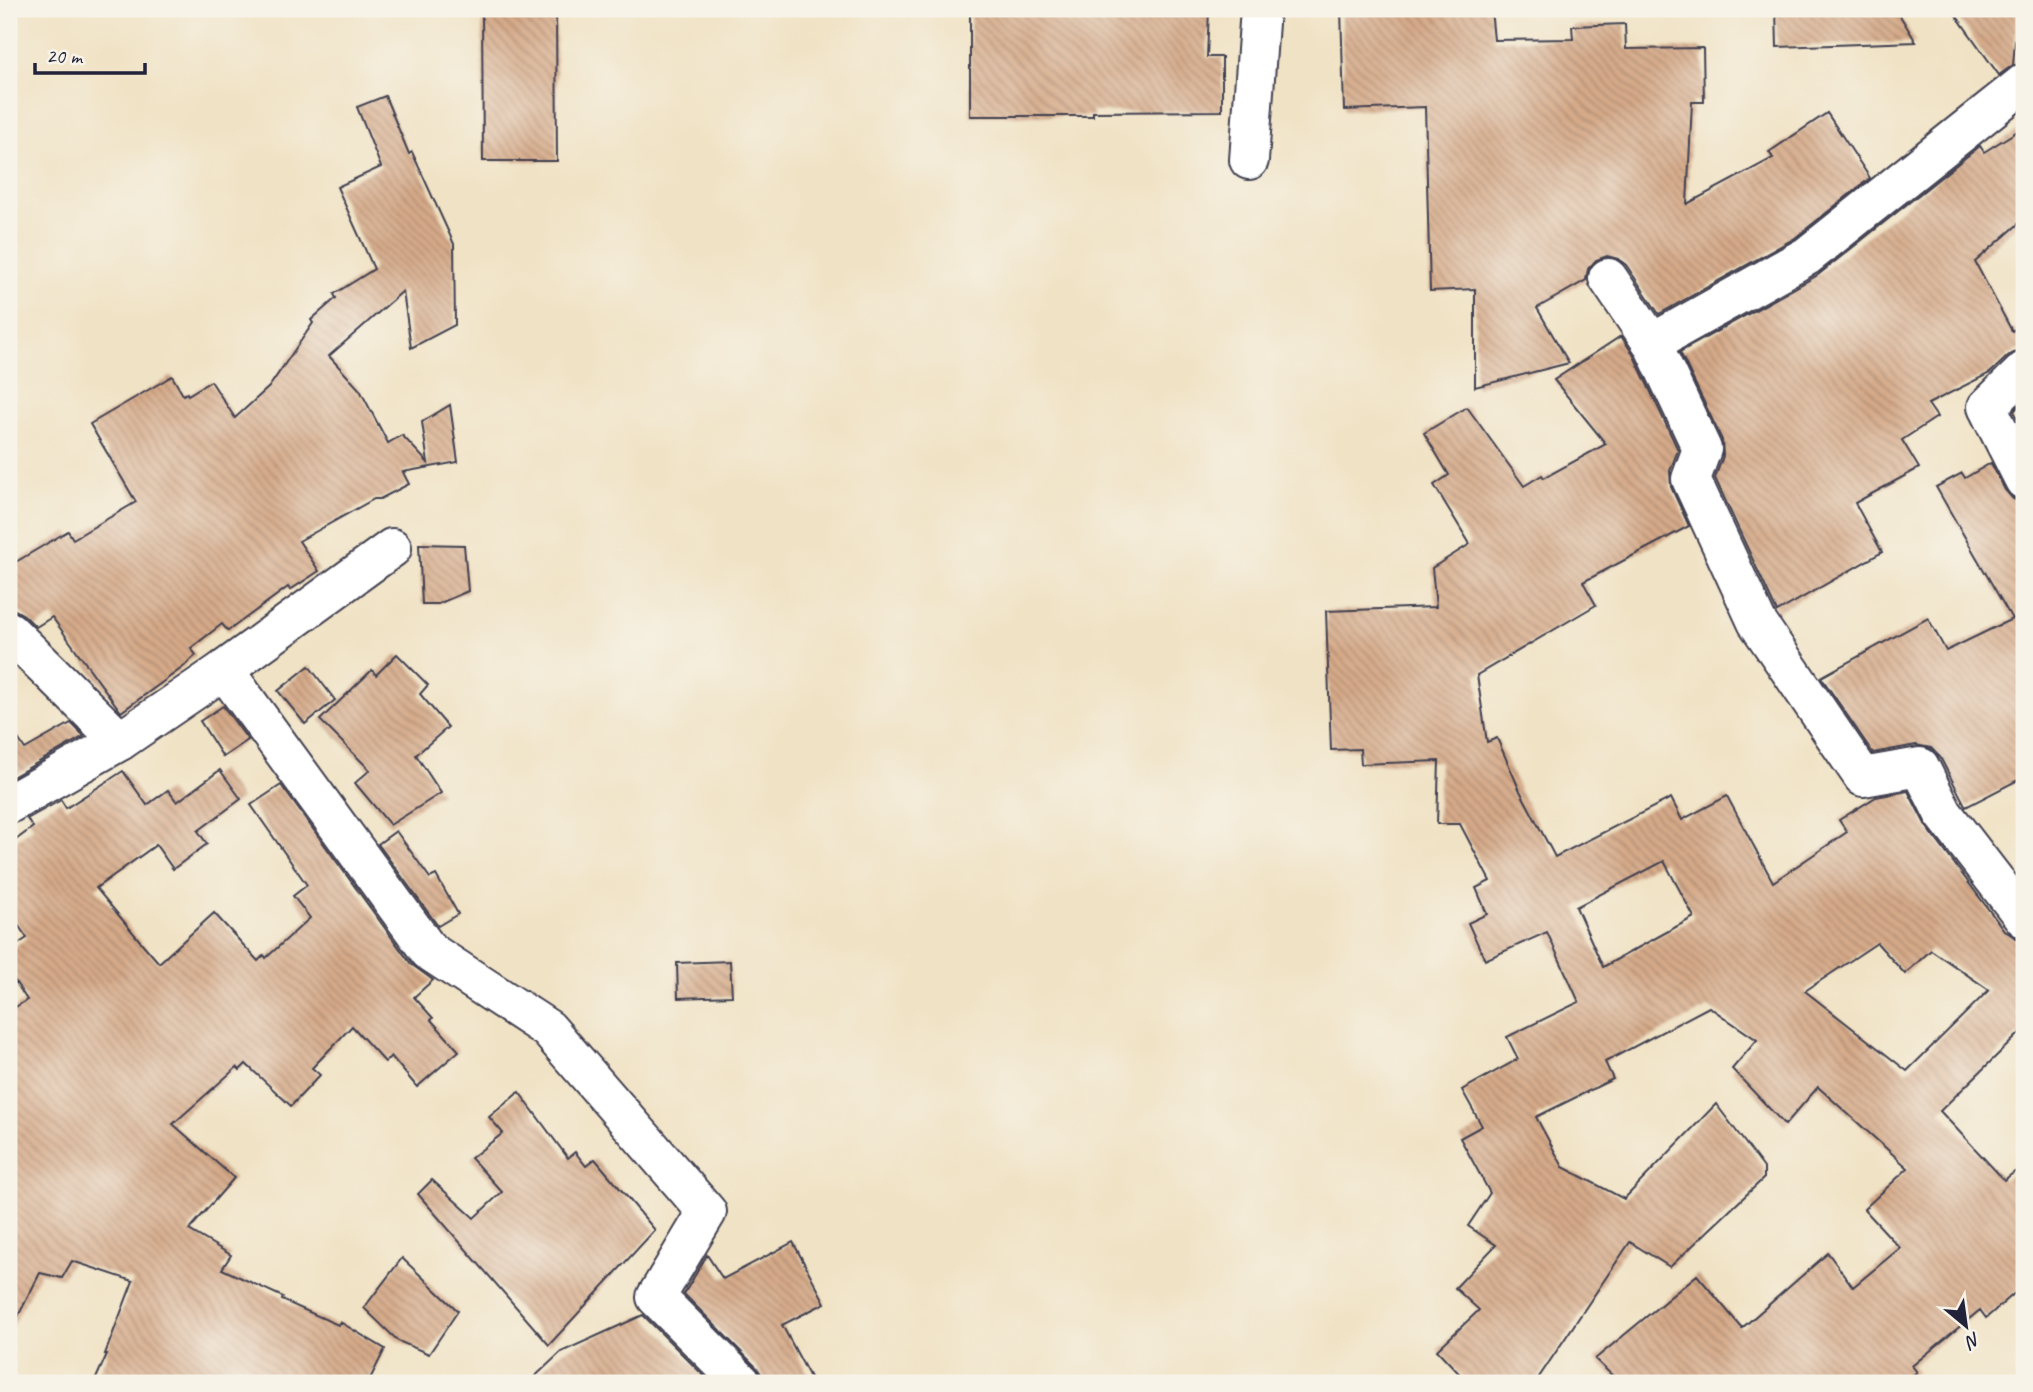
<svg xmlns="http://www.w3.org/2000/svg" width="2033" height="1392" viewBox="0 0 2033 1392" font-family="Caveat,sans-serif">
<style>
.building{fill:url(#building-back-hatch);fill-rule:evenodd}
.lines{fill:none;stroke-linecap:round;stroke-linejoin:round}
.minor-casing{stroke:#413f50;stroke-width:42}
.minor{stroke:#fff;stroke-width:38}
</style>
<defs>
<pattern id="building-back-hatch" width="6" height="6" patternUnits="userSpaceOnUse" patternTransform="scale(1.75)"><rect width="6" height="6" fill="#d6aa89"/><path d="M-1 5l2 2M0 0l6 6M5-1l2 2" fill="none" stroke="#ad8a71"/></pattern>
</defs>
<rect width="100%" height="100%" fill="#f7f3e8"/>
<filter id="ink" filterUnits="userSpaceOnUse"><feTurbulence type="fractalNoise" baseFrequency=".0143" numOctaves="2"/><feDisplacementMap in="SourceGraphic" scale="14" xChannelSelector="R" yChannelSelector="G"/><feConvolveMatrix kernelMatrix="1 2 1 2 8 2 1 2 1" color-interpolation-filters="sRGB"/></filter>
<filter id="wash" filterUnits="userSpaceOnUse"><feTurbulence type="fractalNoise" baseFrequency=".00686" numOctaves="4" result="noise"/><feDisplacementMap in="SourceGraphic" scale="28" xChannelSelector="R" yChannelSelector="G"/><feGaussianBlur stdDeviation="1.57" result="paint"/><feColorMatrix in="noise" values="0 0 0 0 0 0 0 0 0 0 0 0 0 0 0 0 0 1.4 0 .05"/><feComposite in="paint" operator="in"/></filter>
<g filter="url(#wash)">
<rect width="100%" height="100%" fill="#f0e2c4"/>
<g id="blocks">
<g class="building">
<path d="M 482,9 L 556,9 L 557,161 L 483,161 Z"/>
<path d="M 1097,9 L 1209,9 L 1207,57 L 1222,57 L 1222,111 L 1093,112 L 1093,116 L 970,116 L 970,13 L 1097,14 Z"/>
<path d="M 1341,9 L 1491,9 L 1494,40 L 1573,39 L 1572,26 L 1625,24 L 1626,49 L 1703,48 L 1704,102 L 1692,102 L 1687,204 L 1773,158 L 1769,152 L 1827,113 L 1870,178 L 1795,238 L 1659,314 L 1626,265 L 1618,259 L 1607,256 L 1596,260 L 1588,269 L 1586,280 L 1537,308 L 1569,363 L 1475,387 L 1475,289 L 1430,291 L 1425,107 L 1344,110 Z"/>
<path d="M 1776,9 L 1899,9 L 1899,14 L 1916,42 L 1777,47 Z"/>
<path d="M 1970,9 L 2018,9 L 2013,65 L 1999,75 L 1953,11 L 1969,11 Z"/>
<path d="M 385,96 L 409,154 L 412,152 L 454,244 L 455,325 L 411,348 L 403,291 L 329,356 L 360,390 L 388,443 L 402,435 L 428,463 L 422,422 L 450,405 L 458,462 L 403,472 L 409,484 L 380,499 L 374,499 L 299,541 L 319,571 L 290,590 L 288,587 L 228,631 L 222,624 L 191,648 L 196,655 L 182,668 L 121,712 L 52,617 L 36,627 L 24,615 L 15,610 L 9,610 L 9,566 L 68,531 L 73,539 L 136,502 L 90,424 L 172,376 L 183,395 L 187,393 L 188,395 L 211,381 L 235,418 L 269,387 L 313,323 L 311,320 L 336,298 L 334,294 L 374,269 L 337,187 L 381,167 L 357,107 Z"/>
<path d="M 2024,127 L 2024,219 L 1975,262 L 2012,331 L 2024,323 L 2024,350 L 2018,350 L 2009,355 L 1990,373 L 1928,404 L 1937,417 L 1902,440 L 1919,468 L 1855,503 L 1882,552 L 1777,612 L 1715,478 L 1723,456 L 1722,440 L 1680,352 L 1818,275 L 1980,146 L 1984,152 Z"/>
<path d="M 1621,336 L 1633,354 L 1678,450 L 1670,471 L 1671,487 L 1689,526 L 1583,582 L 1596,605 L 1477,675 L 1487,742 L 1497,738 L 1520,791 L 1555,857 L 1671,798 L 1682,820 L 1727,796 L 1773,882 L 1847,832 L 1839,820 L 1876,797 L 1908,791 L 1926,826 L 2004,930 L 2024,944 L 2024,1029 L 1940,1111 L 2004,1180 L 2024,1165 L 2024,1285 L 1986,1318 L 1980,1310 L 1912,1366 L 1917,1372 L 1902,1383 L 1620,1383 L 1595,1359 L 1697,1275 L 1742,1328 L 1828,1253 L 1853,1287 L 1900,1248 L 1864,1209 L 1908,1168 L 1818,1087 L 1785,1125 L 1732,1069 L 1757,1040 L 1709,1007 L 1605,1062 L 1613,1079 L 1536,1117 L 1563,1167 L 1624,1199 L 1716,1104 L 1764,1168 L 1764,1178 L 1670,1267 L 1630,1242 L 1535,1383 L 1468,1383 L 1437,1350 L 1479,1310 L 1455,1288 L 1496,1245 L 1468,1226 L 1490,1193 L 1460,1138 L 1482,1126 L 1462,1090 L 1518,1059 L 1507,1037 L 1579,1002 L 1547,932 L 1485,960 L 1468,923 L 1487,914 L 1476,888 L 1490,881 L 1460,824 L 1437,824 L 1439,761 L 1361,764 L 1360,749 L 1331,750 L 1326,611 L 1436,607 L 1432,568 L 1470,544 L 1434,485 L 1449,475 L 1424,433 L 1467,407 L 1524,486 L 1542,475 L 1544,478 L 1606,444 L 1554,380 ZM 1664,861 L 1694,917 L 1603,967 L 1576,907 ZM 1877,943 L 1905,974 L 1931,950 L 1989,990 L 1907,1071 L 1805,991 Z"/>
<path d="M 2024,401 L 2024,431 L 2014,411 Z"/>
<path d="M 1991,463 L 2005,490 L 2013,499 L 2024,502 L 2024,777 L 1966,807 L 1940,757 L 1931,748 L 1916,745 L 1873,753 L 1821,677 L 1928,618 L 1946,651 L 2012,619 L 1936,487 L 1962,473 L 1965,478 Z"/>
<path d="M 419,544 L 464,545 L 468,591 L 438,604 L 422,604 Z"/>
<path d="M 397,654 L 428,685 L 420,694 L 448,727 L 416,755 L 441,793 L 390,825 L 355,783 L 370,770 L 320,720 L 372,670 L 376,675 Z"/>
<path d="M 309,666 L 335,700 L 305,724 L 278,691 Z"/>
<path d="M 223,706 L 248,740 L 223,757 L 200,721 Z"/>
<path d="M 71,723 L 84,736 L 9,779 L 9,725 L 25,749 Z"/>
<path d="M 220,770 L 241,799 L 198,831 L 207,844 L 173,869 L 156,845 L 96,888 L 140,941 L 159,963 L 214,913 L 258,961 L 264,955 L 266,958 L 310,918 L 293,896 L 307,885 L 251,805 L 281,785 L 411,964 L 433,980 L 414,997 L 433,1018 L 431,1020 L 459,1051 L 417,1087 L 391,1056 L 385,1062 L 352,1026 L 312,1068 L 320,1075 L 291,1106 L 246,1064 L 240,1070 L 237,1067 L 173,1124 L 234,1178 L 189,1230 L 231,1255 L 222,1269 L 283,1297 L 282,1300 L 338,1325 L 340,1322 L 385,1349 L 368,1383 L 94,1383 L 107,1354 L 105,1354 L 133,1281 L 72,1261 L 62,1278 L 40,1273 L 9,1334 L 9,1011 L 27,1000 L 9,972 L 9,950 L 27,938 L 9,912 L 9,845 L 33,827 L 27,819 L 61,800 L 66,808 L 123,771 L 147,805 L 168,790 L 177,802 Z"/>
<path d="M 396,831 L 430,878 L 436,875 L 458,914 L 438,926 L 378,844 Z"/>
<path d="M 730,961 L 732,996 L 678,998 L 677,963 Z"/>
<path d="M 519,1092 L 568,1158 L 575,1152 L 586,1166 L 595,1159 L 655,1230 L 549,1345 L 418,1194 L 432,1180 L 474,1218 L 502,1192 L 471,1158 L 503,1133 L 489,1117 Z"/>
<path d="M 793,1242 L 825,1303 L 782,1325 L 813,1383 L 763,1383 L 763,1377 L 757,1368 L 684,1294 L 707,1255 L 723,1279 Z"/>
<path d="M 402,1258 L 458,1311 L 429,1354 L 398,1341 L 364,1308 Z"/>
<path d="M 643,1315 L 711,1383 L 528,1383 L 561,1352 Z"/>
</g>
</g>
</g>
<g filter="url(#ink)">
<use href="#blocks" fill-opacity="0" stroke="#413f50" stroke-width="2"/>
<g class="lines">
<g class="minor-casing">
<g id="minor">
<path d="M 1249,160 L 1260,9"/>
<path d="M 1608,278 L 1652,343 L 1702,449 L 1691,479 L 1757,622 L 1863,777 L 1920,767 L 1943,813 L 2024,918"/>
<path d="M 1652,343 L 1807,256 L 2024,83"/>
<path d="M 2024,371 L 1987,407 L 2024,480"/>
<path d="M 9,631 L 120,741"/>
<path d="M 224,670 L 429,951 L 548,1029 L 707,1212 L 656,1297 L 742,1383"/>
<path d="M 9,804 L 120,741 L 224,670 L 392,548"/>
</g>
</g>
<use href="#minor" class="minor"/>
</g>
</g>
<rect width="2033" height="1392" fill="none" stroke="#f7f3e8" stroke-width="35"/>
<g transform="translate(1966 1326) rotate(151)" stroke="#f7f3e8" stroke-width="5" paint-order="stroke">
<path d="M0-5L12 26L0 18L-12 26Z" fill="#22223b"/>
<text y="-10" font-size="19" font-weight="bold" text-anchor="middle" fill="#22223b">N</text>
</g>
<path d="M35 63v10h110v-10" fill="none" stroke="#22223b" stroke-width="3.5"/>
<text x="46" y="63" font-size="21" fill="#22223b" stroke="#f7f3e8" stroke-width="5" paint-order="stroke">20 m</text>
</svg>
